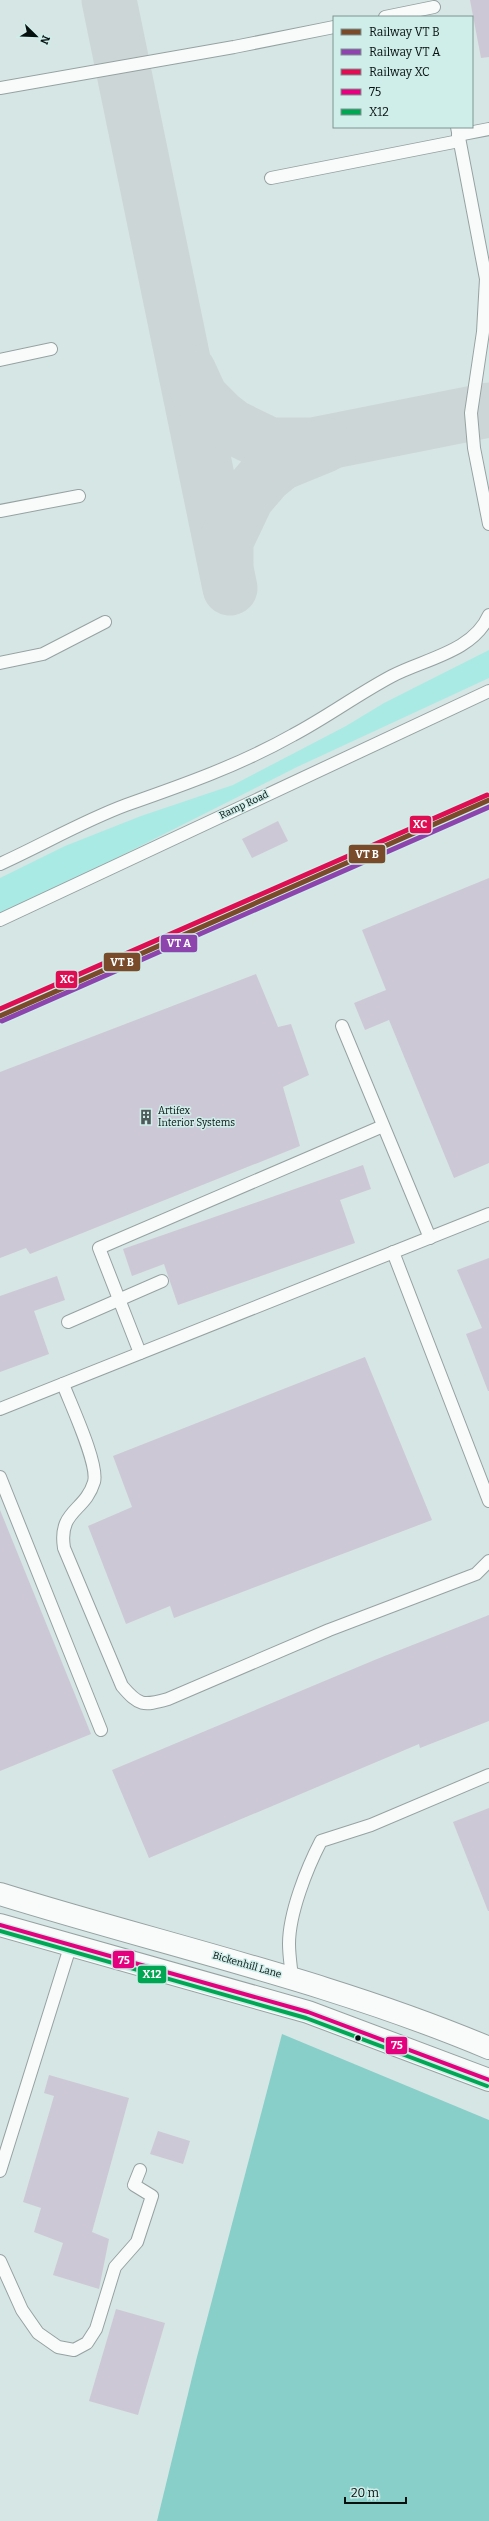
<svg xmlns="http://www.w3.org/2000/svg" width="489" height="2521" viewBox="0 0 489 2521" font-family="Bitter,serif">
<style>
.green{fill:#aaeae4}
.forest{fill:#88cfc9}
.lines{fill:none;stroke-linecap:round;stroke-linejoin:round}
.taxiway{stroke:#ccd6d6;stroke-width:55}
.building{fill:#cdc8d6}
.service-casing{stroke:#96a2a1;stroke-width:14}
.secondary-casing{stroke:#96a2a1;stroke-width:24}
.service{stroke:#f9fbfb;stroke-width:12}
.secondary{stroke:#f9fbfb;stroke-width:22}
.bus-1-casing{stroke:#cfede9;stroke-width:7}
.bus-2-casing{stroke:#cfede9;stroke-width:7}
.bus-1{stroke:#e5007d;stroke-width:4}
.bus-2{stroke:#00a651;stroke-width:4}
.rail-1-casing{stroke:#cfede9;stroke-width:8}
.rail-2-casing{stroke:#cfede9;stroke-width:8}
.rail-3-casing{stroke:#cfede9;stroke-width:8}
.rail-1{stroke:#7a4b2a;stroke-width:5}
.rail-2{stroke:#8e44ad;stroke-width:5}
.rail-3{stroke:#df0d52;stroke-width:5}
.bus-dot{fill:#06100f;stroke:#cfede9;stroke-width:1.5}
.labels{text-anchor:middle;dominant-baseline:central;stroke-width:3;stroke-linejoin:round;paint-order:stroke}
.street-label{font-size:10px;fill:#06100f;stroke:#cfede9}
.poi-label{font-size:10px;fill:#06100f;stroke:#cfede9;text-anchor:start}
.line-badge{stroke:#cfede9;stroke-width:1.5}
.badge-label{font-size:11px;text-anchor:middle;font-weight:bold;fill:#fff}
</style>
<rect width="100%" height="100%" fill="#d6e6e4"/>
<path class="green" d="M 489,650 L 489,678 L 297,767 L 43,895 L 0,915 L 0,878 L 65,846 L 141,816 L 233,785 L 346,726 L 384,703 Z"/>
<path class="forest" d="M 282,2034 L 489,2120 L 489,2521 L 157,2521 L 197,2357 Z"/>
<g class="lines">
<g class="taxiway">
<path d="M 109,0 L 230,588"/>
<path d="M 189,372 L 201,398 L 220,417 L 233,427 L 270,445 L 313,445 L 489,410"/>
<path d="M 226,563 L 226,541 L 247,497 L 265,476 L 281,463 L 325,445"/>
</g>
</g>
<g class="building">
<path d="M 470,0 L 489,0 L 489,57 L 481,58 Z"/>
<path d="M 278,821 L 288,841 L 252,858 L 242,839 Z"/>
<path d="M 489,878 L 489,1163 L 454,1178 L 389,1020 L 365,1030 L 354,1003 L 386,990 L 362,930 Z"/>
<path d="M 256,974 L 278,1027 L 291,1024 L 309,1075 L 283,1087 L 300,1146 L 30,1254 L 26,1248 L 0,1258 L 0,1072 Z"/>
<path d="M 363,1165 L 371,1189 L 340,1200 L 355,1243 L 178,1305 L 164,1264 L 132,1276 L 123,1249 Z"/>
<path d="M 489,1258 L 489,1391 L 488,1391 L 466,1334 L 482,1328 L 457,1270 Z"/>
<path d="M 57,1276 L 65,1300 L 34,1311 L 49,1354 L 0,1372 L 0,1296 Z"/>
<path d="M 365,1357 L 432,1520 L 174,1618 L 170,1606 L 126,1624 L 88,1526 L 132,1507 L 113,1456 Z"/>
<path d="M 0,1510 L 91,1734 L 0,1771 Z"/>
<path d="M 489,1615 L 489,1721 L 420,1748 L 419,1744 L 149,1858 L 112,1770 L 377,1659 Z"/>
<path d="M 489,1808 L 489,1911 L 488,1911 L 453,1822 Z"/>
<path d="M 49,2075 L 129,2098 L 92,2232 L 109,2239 L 99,2289 L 53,2275 L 63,2243 L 34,2232 L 41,2208 L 23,2202 L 54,2096 L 44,2093 Z"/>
<path d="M 158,2131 L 190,2141 L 183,2164 L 150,2154 Z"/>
<path d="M 116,2309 L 165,2323 L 138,2415 L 89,2401 Z"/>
</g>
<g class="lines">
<g class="service-casing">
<g id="service">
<path d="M 385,17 L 434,7"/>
<path d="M 0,88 L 234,47 L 334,27"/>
<path d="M 457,127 L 486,279 L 483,332 L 471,413 L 474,448 L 489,524"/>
<path d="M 458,135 L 489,129"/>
<path d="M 271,178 L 459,141"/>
<path d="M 0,360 L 51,349"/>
<path d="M 0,511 L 79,496"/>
<path d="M 0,663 L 43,654 L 105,622"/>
<path d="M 0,864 C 42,845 83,821 126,805 C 183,785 240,765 293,735 C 327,717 358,694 392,676 C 424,659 473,652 489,615"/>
<path d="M 0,920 L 489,691"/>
<path d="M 342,1026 L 430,1238"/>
<path d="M 393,1252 L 489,1501"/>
<path d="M 68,1322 L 162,1281"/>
<path d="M 140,1353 L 99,1248 L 383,1126"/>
<path d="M 63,1384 C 70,1403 99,1464 94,1482 C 85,1512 58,1510 64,1548 L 122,1686 C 139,1706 143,1706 168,1699 L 329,1630 L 476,1574 L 489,1561"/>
<path d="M 0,1409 L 489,1214"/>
<path d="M 0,1477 L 101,1730"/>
<path d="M 292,1978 C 291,1967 289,1955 289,1944 C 289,1913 307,1868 321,1841 L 371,1825 L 489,1775"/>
<path d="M 0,2171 L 71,1944"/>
<path d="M 0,2261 L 22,2310 L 38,2333 L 58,2347 L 74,2350 L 87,2343 L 96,2329 L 115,2267 L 137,2242 L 152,2196 L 134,2185 L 140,2170"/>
</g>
</g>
<g class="secondary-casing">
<g id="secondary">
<path d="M 0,1894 C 164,1945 330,1981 489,2048"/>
<path d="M 0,1925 L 308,2012 L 489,2080"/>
</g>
</g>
<use href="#service" class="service"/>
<use href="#secondary" class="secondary"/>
<g class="bus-1-casing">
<path id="bus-1" d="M 0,1925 L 308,2012 L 489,2080"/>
</g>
<g class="bus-2-casing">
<path id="bus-2" d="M 0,1931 L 306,2018 L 487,2086"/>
</g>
<use href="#bus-1" class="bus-1"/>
<use href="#bus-2" class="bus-2"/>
<g class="rail-1-casing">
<path id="rail-1" d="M 0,1016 L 489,800"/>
</g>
<g class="rail-2-casing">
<path id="rail-2" d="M 2,1021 L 489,807"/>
</g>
<g class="rail-3-casing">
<path id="rail-3" d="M 0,1009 L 487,795"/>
</g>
<use href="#rail-1" class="rail-1"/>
<use href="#rail-2" class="rail-2"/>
<use href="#rail-3" class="rail-3"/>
</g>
<defs>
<g id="building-bare" transform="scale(1.2)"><path d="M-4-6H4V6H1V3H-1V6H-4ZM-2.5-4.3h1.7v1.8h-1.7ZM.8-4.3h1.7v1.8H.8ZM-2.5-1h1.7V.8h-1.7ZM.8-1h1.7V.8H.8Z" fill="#4f5b5a" stroke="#cfede9" stroke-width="2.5" paint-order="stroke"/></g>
</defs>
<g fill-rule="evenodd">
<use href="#building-bare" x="146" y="1117"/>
</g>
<circle class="bus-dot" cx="358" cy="2038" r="3.5"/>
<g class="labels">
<g class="street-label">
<text transform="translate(244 805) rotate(-25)">Ramp Road</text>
<text transform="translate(247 1965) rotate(16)">Bickenhill Lane</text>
</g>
<g class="poi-label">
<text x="158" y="1111">Artifex<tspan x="158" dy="12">Interior Systems</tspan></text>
</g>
</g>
<g class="line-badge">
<rect x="409" y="815" width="23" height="19" rx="4" fill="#df0d52"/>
<rect x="348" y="844" width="38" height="20" rx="4" fill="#7a4b2a"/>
<rect x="160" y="934" width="38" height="19" rx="4" fill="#8e44ad"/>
<rect x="103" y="952" width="38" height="20" rx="4" fill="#7a4b2a"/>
<rect x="55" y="970" width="23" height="19" rx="4" fill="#df0d52"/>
<rect x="112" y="1950" width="23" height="19" rx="4" fill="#e5007d"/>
<rect x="137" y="1965" width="30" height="19" rx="4" fill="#00a651"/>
<rect x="385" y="2036" width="23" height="19" rx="4" fill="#e5007d"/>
</g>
<g class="badge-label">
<text x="420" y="828">XC</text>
<text x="367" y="858">VT B</text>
<text x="179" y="947">VT A</text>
<text x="122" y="966">VT B</text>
<text x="67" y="983">XC</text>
<text x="124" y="1964">75</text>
<text x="152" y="1978">X12</text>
<text x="397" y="2049">75</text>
</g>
<rect x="333" y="16" width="140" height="112" fill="#cfede9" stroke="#7f9592"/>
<rect x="341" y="29" width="20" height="6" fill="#7a4b2a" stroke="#7f9592"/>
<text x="369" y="36" font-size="12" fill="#06100f">Railway VT B</text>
<rect x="341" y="49" width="20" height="6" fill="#8e44ad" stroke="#7f9592"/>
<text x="369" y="56" font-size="12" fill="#06100f">Railway VT A</text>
<rect x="341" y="69" width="20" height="6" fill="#df0d52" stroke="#7f9592"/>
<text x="369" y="76" font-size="12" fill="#06100f">Railway XC</text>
<rect x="341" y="89" width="20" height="6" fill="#e5007d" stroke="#7f9592"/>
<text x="369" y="96" font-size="12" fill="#06100f">75</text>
<rect x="341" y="109" width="20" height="6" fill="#00a651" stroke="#7f9592"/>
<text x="369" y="116" font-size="12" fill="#06100f">X12</text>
<g transform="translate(36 36) rotate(113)" stroke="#cfede9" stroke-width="3" paint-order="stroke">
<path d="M0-3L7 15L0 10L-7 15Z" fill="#06100f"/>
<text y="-6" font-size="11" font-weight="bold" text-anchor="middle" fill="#06100f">N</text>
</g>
<path d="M345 2497v6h61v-6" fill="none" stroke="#06100f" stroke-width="2"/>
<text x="351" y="2497" font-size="12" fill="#06100f" stroke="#cfede9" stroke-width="3" paint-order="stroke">20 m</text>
</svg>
